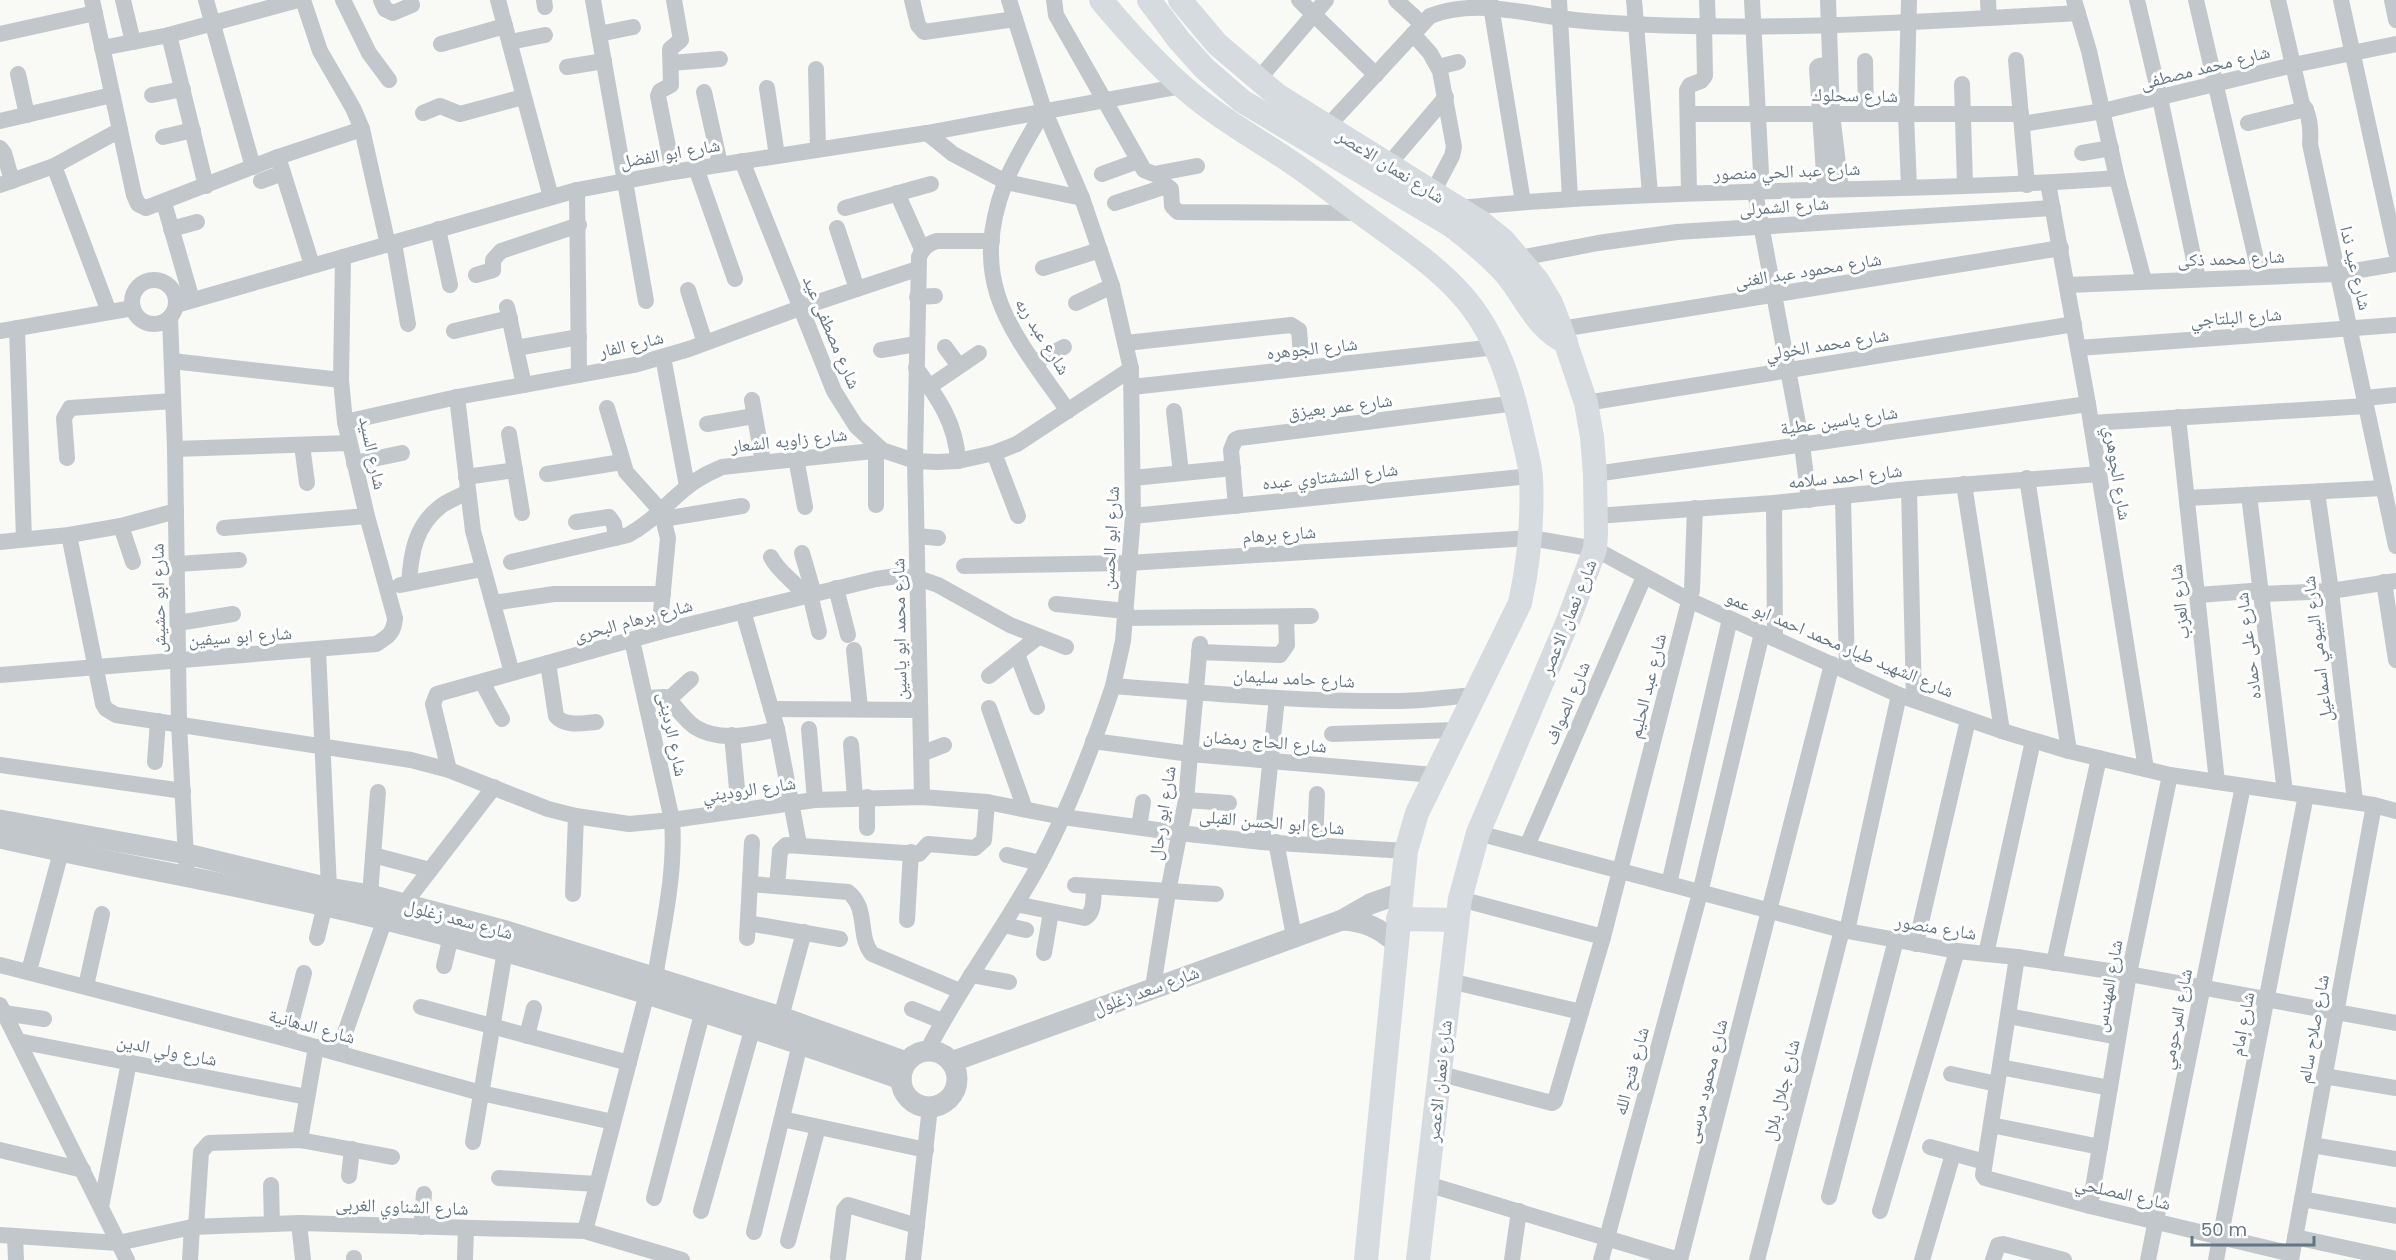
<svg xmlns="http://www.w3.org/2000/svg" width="2396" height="1260" viewBox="0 0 2396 1260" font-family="Poppins,'Noto Naskh Arabic',sans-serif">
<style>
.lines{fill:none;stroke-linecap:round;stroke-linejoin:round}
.minor{stroke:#c2c7cb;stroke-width:16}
.tertiary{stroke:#c2c7cb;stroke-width:21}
.secondary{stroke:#d6dbdf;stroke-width:24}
.labels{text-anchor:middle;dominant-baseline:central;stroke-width:6;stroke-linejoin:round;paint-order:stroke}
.street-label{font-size:18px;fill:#627683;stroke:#fff}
</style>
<rect width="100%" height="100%" fill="#f9f9f6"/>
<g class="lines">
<g class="minor">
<path d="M 92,0 L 134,195 L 138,204 L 146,208 L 278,157 L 362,129"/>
<path d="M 123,0 L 133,42"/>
<path d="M 206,0 L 253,167"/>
<path d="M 303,0 L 320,51 L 353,108 L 362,129 L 388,245"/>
<path d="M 343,0 L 369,53 L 389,80"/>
<path d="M 381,0 L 385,9 L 393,13 L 412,5"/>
<path d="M 498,0 L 551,197"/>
<path d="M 544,0 L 545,7"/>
<path d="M 593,0 L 646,301"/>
<path d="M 912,0 L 918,25 L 924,32 L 1015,19"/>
<path d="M 1054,0 L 1056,15 L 1144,170 L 1154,174 L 1197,166"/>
<path d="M 1299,0 L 1376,75"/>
<path d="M 1396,0 L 1422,24"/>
<path d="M 1490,0 L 1523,202"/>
<path d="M 1559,0 L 1570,198"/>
<path d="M 1634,0 L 1650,194"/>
<path d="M 1707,0 L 1708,25"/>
<path d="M 1752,0 L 1762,192"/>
<path d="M 1828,0 L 1832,114 L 1841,189"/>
<path d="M 1988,0 L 1989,18"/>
<path d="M 2074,0 L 2089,51 L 2117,178 L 2144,281"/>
<path d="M 2137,0 L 2160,98 L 2198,279"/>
<path d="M 2196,0 L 2260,276"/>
<path d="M 2278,0 L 2302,104 C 2311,115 2311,131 2310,144 L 2396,546"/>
<path d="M 2341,0 L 2396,252"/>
<path d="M 2392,0 L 2396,20"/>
<path d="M 0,34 L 95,13"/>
<path d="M 599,34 L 633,27"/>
<path d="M 1413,34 L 1430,53 L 1440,71 L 1454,147 L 1452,156 L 1433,192"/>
<path d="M 169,35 L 206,186"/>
<path d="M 510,42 L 545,35"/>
<path d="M 441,44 L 505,26"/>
<path d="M 102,48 L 169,35 L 298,0"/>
<path d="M 2016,60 L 2027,185"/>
<path d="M 1865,61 L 1866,114"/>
<path d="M 671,63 L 720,59"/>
<path d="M 567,67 L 604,61"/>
<path d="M 1438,67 L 1458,62"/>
<path d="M 816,69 L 818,149"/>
<path d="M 18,74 L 27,115"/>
<path d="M 1258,80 L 1326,0"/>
<path d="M 1962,84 L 1965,185"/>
<path d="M 767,88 L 777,156"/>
<path d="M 704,92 L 720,164"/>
<path d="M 152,95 L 183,89"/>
<path d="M 1044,110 C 1031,134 1015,158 1005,183 C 967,285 1012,331 1068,411"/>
<path d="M 423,113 L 440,106 L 460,114 L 523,97"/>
<path d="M 1688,114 L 2021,114"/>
<path d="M 0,121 L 112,95"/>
<path d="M 2248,123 L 2306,109"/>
<path d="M 2022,124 L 2103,111 L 2293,65 L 2396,44"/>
<path d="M 1327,127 L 1430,16 C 1470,0 1516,11 1560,18 C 1572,20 1584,21 1596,22 C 1756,33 1918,22 2078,13"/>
<path d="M 927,133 L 953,154 L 1006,182 L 1082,198"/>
<path d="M 163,137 L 193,130"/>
<path d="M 0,148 L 4,153 L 12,181"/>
<path d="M 2082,153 L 2111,148"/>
<path d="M 278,157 L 312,265"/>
<path d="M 742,161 L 834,391 L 856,426 L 882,450 L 915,461 L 937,462 L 958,461 L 994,453 L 1017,444 L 1131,369"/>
<path d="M 1389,164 L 1446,97"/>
<path d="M 54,166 L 109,312"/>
<path d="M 696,168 L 735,279"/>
<path d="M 673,172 L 658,96 L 660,91 L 671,85 L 670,49 L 681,40 L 674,0"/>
<path d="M 1102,174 L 1138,161"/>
<path d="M 261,181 L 283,173"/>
<path d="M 2048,183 L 2088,404 L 2146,769"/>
<path d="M 0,185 L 54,166 L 120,130"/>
<path d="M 1909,187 L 1906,115 L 1909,0"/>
<path d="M 1825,189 L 1817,68 L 1819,66 L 1830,64"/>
<path d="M 577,190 L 579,375"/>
<path d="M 1755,192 L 1802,445 L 1809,500"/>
<path d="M 897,193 L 922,249"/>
<path d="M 1689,193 L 1687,90 L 1690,85 L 1701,81 L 1705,76 L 1704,25"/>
<path d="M 164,203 L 192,300"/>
<path d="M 1115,203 L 1167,186 L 1171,189 L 1172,206 L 1178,212 L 1361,213"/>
<path d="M 845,208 L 931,184"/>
<path d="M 1459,208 C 1678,186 1898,194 2117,178"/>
<path d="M 837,228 L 857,289"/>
<path d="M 171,229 L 197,222"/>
<path d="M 438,229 L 450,285"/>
<path d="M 394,243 L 408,324"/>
<path d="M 1520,258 L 1598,243 L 1677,232 L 2053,208"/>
<path d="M 1043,268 L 1100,250"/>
<path d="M 476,275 L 493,270 L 493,260 L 501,251 L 579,225"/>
<circle cx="154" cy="302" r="22"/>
<path d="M 2068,285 L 2336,274 L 2396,264"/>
<path d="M 688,290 L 705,343"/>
<path d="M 917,297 L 935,296"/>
<path d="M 1076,303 L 1112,286"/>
<path d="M 176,305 L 577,190 L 673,172 L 927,133 L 1182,86"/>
<path d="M 507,307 L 524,385"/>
<path d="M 170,317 L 175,449 L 179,724 L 187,877"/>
<path d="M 17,328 L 24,539"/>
<path d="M 1561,329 L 2061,248"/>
<path d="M 0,331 L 133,308"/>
<path d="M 454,331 L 510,318"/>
<path d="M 1126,343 L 1291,325 L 1299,330 L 1302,368"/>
<path d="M 945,347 L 959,366"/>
<path d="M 516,348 L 579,337"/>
<path d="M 2078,348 L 2396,325"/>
<path d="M 881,350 L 916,344"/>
<path d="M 663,357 L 687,486"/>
<path d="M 172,361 L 341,380"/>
<path d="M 1034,363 L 1064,347"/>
<path d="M 916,368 C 938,398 956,423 958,461"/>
<path d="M 929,387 L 979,353"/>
<path d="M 1132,387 L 1496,347"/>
<path d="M 457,397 L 473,531 L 512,673"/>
<path d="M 2364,398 L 2396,395"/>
<path d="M 752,400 L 763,462"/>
<path d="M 1586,403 L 2074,324"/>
<path d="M 607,408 L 626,472 L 661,511 L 668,538 L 659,632"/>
<path d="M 1174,411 L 1181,473"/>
<path d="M 2178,417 L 2217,782"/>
<path d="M 345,422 L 457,397 L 634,365 L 689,349 L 800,308 L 917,269"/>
<path d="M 2091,423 L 2366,406"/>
<path d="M 707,424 L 754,416"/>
<path d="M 509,434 L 522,513"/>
<path d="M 302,445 L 307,483"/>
<path d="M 175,449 L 349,443"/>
<path d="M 876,451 L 876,505"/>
<path d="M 994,453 L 1018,516"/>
<path d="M 67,458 L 64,418 L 70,408 L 173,401"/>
<path d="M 796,458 L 805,507"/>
<path d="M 354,463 L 402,453"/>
<path d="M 547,474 L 622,462"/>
<path d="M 1595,474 L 2088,404"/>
<path d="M 466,477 L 515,470"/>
<path d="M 1133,478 L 1233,468"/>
<path d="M 2027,478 L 2069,751"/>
<path d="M 1964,484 L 2002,731"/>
<path d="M 1909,489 L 1914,700"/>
<path d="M 2317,492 L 2331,591 L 2355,801"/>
<path d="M 2249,495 L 2285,792"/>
<path d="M 1843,497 L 1847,671"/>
<path d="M 2187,498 L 2384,488"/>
<path d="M 1774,503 L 1775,639"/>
<path d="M 1236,506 L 1231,450 L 1235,440 L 1239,438 L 1516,403"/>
<path d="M 1133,516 L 1531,476"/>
<path d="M 1596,516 L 1774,503 L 1909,489 L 2099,474"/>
<path d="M 663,519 L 742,506"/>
<path d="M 576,522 L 609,517 L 614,524 L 616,538"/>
<path d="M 121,526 L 133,562"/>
<path d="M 224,528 L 367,516"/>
<path d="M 69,535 L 103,704 L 106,709 L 116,715 L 411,760 L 449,770 L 548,809 L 576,816 L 629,824 L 672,820 L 815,800 L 922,797 L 987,802 L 1063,817 L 1179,833 L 1262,842 L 1406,851"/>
<path d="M 917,536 L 938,538"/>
<path d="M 0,542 L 69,535 L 121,526 L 176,511"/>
<path d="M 802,553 L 814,594"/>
<path d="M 771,557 C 779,573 795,581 805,596"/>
<path d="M 511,562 L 628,535 C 651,523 666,504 686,488 C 697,478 709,473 722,467 L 882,450"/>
<path d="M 177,564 L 239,560"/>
<path d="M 964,566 L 1128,563 L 1531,538 L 1595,549 L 1689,600 L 1899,695 L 2002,731 L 2069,751 L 2170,775 L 2374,805 L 2396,811"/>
<path d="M 2384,582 L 2396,660"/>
<path d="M 409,583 C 411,553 415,526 441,506 C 449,500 459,497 467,492"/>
<path d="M 400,585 L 482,569"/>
<path d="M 836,588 L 848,635"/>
<path d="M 810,594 L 819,632"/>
<path d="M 2198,595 L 2251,591 L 2262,594 L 2331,591 L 2396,581"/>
<path d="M 493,603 L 554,594 L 663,594"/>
<path d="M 1056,604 L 1126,611"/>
<path d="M 743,611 L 777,729 L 799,844"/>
<path d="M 1125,618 L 1311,616"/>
<path d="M 178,623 L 233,614"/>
<path d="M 632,640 L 672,820 C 676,873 663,926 655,978"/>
<path d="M 854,650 L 860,708"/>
<path d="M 1199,652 L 1280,655 L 1287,645 L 1286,617"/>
<path d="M 1017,654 L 1037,707"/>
<path d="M 548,663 L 556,716 C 565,727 583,723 596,722"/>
<path d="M 0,675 L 376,644 C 388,637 394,633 395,618 L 367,516 L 345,422 L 341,380 L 343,257"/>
<path d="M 989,676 L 1038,637"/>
<path d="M 482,682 L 502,719"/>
<path d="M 1113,686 C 1207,693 1302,702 1396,701 C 1422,701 1448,697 1474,695"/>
<path d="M 646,698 L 665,697 C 676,705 683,719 695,727 C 718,742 752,735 777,729"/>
<path d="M 668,700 L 691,679"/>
<path d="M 989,708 L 1025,809"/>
<path d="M 771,709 L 920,710"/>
<path d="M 809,729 L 815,800"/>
<path d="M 1332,734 L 1456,730"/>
<path d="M 732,735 L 739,810"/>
<path d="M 1093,741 L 1190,754 L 1434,775"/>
<path d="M 851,744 L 855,798"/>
<path d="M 921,754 L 944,745"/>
<path d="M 155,762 L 158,721"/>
<path d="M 0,765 L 183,791"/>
<path d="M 449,770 L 433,704 L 437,694 L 659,632 L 876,579 L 897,576 L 918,578 L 938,585 L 1010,625 L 1066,647"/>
<path d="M 922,797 L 915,461 L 919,257 C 923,248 927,244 937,241 L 992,241"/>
<path d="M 1186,800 L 1229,803"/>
<path d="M 1139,827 L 1143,802"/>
<path d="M 867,828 L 867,797"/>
<path d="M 1478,833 L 1842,930 L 1957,951 L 2017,957 L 2129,974 L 2396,1023"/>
<path d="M 1262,842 L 1277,698"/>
<path d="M 1276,842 L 1294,936"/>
<path d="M 1315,845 L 1317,794"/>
<path d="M 1527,846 L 1644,577"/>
<path d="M 373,855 L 430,870"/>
<path d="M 1007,855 L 1040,863"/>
<path d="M 750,884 L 848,892 C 869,908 857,936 872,954 L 960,991"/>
<path d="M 1669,884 L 1730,619"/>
<path d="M 1075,885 L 1216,894"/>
<path d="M 777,886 L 780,851 L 786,845 L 919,854 L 928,844 L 975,848 L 984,840 L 987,802"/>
<path d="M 573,894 L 576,816"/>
<path d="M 370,895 L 378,792"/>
<path d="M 1460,899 L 1603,937"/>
<path d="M 404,904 L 494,787"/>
<path d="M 1016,904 L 1085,918 C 1095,912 1093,898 1094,887"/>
<path d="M 907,920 L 911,852"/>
<path d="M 748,923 L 840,939"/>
<path d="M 1004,925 L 1026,930"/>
<path d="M 1847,931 L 1899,695"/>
<path d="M 317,938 L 329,888 L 318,650"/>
<path d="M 747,938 L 752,842"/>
<path d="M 1916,944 L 1968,720"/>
<path d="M 1044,953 L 1051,912"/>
<path d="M 1986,954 L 2033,741"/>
<path d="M 2017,957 L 1983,1175 L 1985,1178 L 2090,1206 L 2292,1254"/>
<path d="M 2054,963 L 2099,758"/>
<path d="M 0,965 L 287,1039 L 481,1093 L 613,1122"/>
<path d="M 444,966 L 451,936"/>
<path d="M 29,971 L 61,852"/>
<path d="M 971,975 L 1009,982"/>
<path d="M 1450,981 L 1581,1012"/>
<path d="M 86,986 L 102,914"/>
<path d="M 1153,987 L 1168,892 L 1186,800 L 1200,644"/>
<path d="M 0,1005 L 127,1260"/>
<path d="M 421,1007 L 629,1063"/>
<path d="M 912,1009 L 942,1021"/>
<path d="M 4,1013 L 44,1019"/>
<path d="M 2008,1016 L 2118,1037"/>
<path d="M 781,1017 L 804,932"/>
<path d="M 527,1036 L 534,1008"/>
<path d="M 287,1039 L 304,973"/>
<path d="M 18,1041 L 307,1097"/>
<path d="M 927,1051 C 960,986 1005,928 1040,863 C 1070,807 1093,746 1113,686 L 1123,641 L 1133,516 L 1131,369 L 1112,286 L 1082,198 L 1044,110 L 1009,0"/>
<path d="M 338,1053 L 385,919"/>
<path d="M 2000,1067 L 2110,1088"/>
<path d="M 1441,1074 L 1552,1103 L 1555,1101 L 1603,937 L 1692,590 L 1695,508"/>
<path d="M 1951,1074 L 1997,1084"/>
<path d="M 2324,1076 L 2396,1088"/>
<path d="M 782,1119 L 926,1150"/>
<path d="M 1991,1125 L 2100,1147"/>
<path d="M 300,1140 L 316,1047"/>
<path d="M 473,1142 L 505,951"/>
<path d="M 2312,1145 L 2396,1159"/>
<path d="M 1930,1147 L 1985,1162"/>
<path d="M 0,1150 L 83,1170"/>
<path d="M 349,1176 L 352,1149"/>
<path d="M 499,1178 L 597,1184"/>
<path d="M 1427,1184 L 1679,1260"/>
<path d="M 271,1185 L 272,1224"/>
<path d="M 1829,1197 L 1896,940"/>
<path d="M 654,1198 L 703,1010"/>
<path d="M 2302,1199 L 2396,1216"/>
<path d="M 2090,1206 L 2129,974 L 2170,775"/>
<path d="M 101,1207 L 129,1062"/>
<path d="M 701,1211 L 753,1027"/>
<path d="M 1880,1211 L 1957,951"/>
<path d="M 299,1223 L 303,1260"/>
<path d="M 196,1227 L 201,1152 L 209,1143 L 300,1140 L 392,1157"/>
<path d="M 421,1227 L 424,1194"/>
<path d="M 585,1231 L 647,993"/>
<path d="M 754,1232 L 800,1044"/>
<path d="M 0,1235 L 118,1243 L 192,1227 L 299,1223 L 585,1231 L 682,1260"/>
<path d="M 15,1236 L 16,1260"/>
<path d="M 2295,1237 L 2396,1259"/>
<path d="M 788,1241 L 818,1127"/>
<path d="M 838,1257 L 844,1210 L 848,1205 L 917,1226"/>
<path d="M 190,1260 L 192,1227"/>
<path d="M 354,1260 L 354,1258"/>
<path d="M 465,1260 L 466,1228"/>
<path d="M 913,1260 L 930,1107"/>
<path d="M 1512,1260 L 1519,1211"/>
<path d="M 1601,1260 L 1700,893 L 1762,633"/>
<path d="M 1680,1260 L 1832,664"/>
<path d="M 1757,1260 L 1842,930"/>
<path d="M 1922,1260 L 1953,1154"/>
<path d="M 1993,1260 L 1998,1245 L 2003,1244 L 2064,1260"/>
<path d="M 2148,1260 L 2243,786"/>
<path d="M 2216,1260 L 2306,795"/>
<path d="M 2291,1260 L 2374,805"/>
</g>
<g class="tertiary">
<path d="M 0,820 L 187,854 L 329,888 L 370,895 L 506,931 L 781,1017 L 906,1062"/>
<path d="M 0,838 C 128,867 258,888 386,920 C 561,963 731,1020 901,1079"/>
<path d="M 1342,920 C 1364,921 1380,928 1396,943"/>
<circle cx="929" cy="1079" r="28"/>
<path d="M 951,1062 L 1342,920 L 1370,904 L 1401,893"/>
</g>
<g class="secondary">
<path d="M 1101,0 C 1126,30 1153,60 1182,86 C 1212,113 1248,134 1282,156 C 1310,174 1336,195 1362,214 C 1396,239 1433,263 1461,294 C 1497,334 1512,386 1523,437 C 1526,450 1530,464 1531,477 C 1533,520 1529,562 1520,603 L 1417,813 L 1406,851 L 1366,1260"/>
<path d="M 1149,0 L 1179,40 L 1204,68 L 1242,101 L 1452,226 C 1470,240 1489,255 1505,273 C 1525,296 1537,330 1566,342"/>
<path d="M 1180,0 L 1217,44 L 1277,95 L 1482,223 L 1503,240 L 1537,280 L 1551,303 L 1561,329 L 1586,403 L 1592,437 L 1595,474 L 1596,534 L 1595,549 L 1568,621 L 1478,833 L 1460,899 L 1418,1260"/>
<path d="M 1398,919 L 1457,920"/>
</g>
</g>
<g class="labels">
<g class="street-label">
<text transform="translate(2205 67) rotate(-14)">شارع محمد مصطفى</text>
<text transform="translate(1855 95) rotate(1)">شارع سحلوك</text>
<text transform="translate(670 153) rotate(-10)">شارع ابو الفضل</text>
<text transform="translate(1391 166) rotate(32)">شارع نعمان الاعصر</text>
<text transform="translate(1787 171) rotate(-2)">شارع عبد الحي منصور</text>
<text transform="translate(1784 206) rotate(-4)">شارع الشمرلى</text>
<text transform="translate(2231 258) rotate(-2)">شارع محمد ذكى</text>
<text transform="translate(2356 268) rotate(77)">شارع عيد ندا</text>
<text transform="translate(1808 270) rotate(-9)">شارع محمود عبد الغنى</text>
<text transform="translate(2236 317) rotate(-4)">شارع البلتاجي</text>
<text transform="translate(832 332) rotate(67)">شارع مصطفى عيد</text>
<text transform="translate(1043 336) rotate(58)">شارع عبد ربه</text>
<text transform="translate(631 344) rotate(-13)">شارع الفار</text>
<text transform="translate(1827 344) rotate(-9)">شارع محمد الخولي</text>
<text transform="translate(1312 348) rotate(-6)">شارع الجوهره</text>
<text transform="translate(1340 406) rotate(-7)">شارع عمر بعيزق</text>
<text transform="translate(1839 420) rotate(-8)">شارع ياسين عطية</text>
<text transform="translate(789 440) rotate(-6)">شارع زاويه الشعار</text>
<text transform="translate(373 453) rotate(78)">شارع السيد</text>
<text transform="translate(2118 473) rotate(81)">شارع الجوهري</text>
<text transform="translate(1330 476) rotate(-6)">شارع الششتاوي عبده</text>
<text transform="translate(1845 476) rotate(-6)">شارع احمد سلامه</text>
<text transform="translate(1279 534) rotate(-4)">شارع برهام</text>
<text transform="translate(1110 538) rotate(-87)">شارع ابو الحسن</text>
<text transform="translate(158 598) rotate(-91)">شارع ابو حشيش</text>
<text transform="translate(2179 602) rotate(-96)">شارع العزب</text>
<text transform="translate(1568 617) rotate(-68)">شارع نعمان الاعصر</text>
<text transform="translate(633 620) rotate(-15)">شارع برهام البحرى</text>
<text transform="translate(899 629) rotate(-91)">شارع محمد ابو ياسين</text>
<text transform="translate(240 636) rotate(-4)">شارع ابو سيفين</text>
<text transform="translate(1840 644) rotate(23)">شارع الشهيد طيار محمد احمد ابو عمو</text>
<text transform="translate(2248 646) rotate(-97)">شارع على حماده</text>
<text transform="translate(2317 649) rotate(-97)">شارع البيومي اسماعيل</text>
<text transform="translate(1294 678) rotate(3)">شارع حامد سليمان</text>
<text transform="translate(1647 686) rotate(-76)">شارع عبد الحليم</text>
<text transform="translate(1567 703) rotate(-67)">شارع الصواف</text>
<text transform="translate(673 734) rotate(78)">شارع الردينى</text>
<text transform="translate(1265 741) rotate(5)">شارع الحاج رمضان</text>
<text transform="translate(749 789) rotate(-8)">شارع الروديني</text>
<text transform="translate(1162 813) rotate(-81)">شارع ابو رحال</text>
<text transform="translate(1272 822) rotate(5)">شارع ابو الحسن القبلى</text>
<text transform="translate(459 919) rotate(15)">شارع سعد زغلول</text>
<text transform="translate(1936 927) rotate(9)">شارع منصور</text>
<text transform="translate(2108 986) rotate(-80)">شارع المهندس</text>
<text transform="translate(1146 990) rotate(-20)">شارع سعد زغلول</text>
<text transform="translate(2176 1019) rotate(-79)">شارع المرحومي</text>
<text transform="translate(2242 1024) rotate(-79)">شارع إمام</text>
<text transform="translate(312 1026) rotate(15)">شارع الدهانية</text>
<text transform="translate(2313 1029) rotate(-80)">شارع صلاح سالم</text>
<text transform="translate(167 1050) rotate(11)">شارع ولي الدين</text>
<text transform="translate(1631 1071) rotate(-75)">شارع فتح الله</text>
<text transform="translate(1439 1081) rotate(-84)">شارع نعمان الاعصر</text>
<text transform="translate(1706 1081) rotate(-76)">شارع محمود مرسى</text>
<text transform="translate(1781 1090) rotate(-76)">شارع جلال بلال</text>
<text transform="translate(2123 1193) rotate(13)">شارع المصلحي</text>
<text transform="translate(402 1206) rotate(2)">شارع الشناوي الغربى</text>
</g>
</g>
<path d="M2192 1236v9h122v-9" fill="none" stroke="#627683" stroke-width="3"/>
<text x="2201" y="1236" font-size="18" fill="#627683" stroke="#ffffff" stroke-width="4.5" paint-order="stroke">50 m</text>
</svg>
